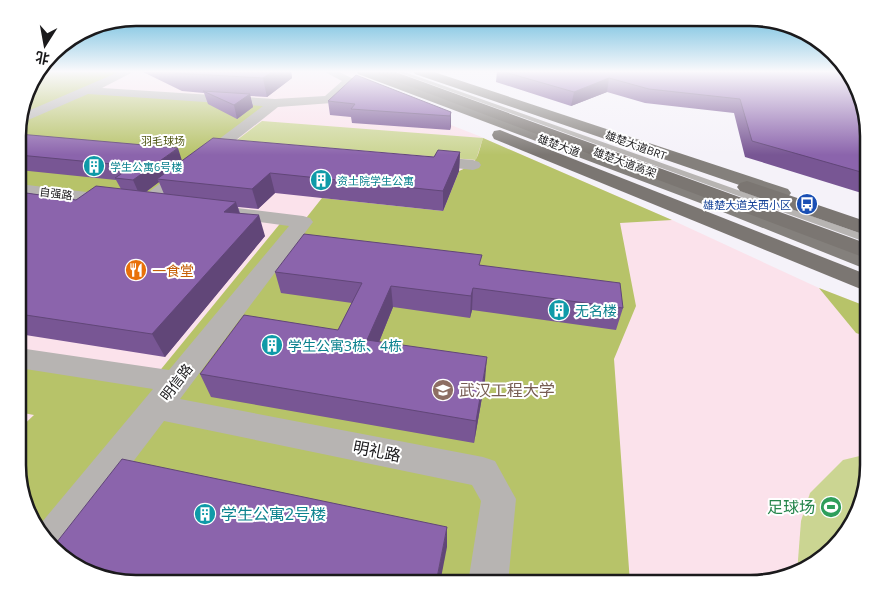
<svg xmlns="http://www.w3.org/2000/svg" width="886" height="601" viewBox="0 0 886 601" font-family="'Open Sans','Noto Sans SC',sans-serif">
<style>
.education{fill:#fbe2eb}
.green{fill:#cbd592}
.forest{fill:#b7c369}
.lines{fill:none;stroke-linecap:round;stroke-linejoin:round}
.service{fill:#b7b4b2;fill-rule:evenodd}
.minor{fill:#b7b4b2;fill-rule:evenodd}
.primary{fill:#84807c;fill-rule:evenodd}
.trunk{fill:#7b7672;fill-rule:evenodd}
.wall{fill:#785694;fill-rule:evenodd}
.shaded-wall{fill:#614678}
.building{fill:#8b64ac;stroke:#614678}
.labels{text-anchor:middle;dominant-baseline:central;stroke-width:4;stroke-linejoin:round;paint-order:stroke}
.far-park-label{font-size:11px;fill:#525917;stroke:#fff}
.far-street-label{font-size:11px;fill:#1b1a1c;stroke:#fff}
.far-culture-label{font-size:11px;fill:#0d838f;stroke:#fff;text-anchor:start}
.far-transit-label{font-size:11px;fill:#164399;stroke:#fff;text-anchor:end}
.food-label{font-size:14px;fill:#c56008;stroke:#fff;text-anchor:start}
.culture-label{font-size:14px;fill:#0d838f;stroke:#fff;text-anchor:start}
.street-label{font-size:14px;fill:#1b1a1c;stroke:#fff}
.near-education-label{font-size:16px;fill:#785e54;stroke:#fff;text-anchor:start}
.near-street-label{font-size:16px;fill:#1b1a1c;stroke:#fff}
.near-leisure-label{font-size:16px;fill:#27864d;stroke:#fff;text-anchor:end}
.near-culture-label{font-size:16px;fill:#0d838f;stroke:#fff;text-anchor:start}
.rim{fill:none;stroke:#1b1a1c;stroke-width:2.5}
</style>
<rect width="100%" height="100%" fill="#f5f2f9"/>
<path class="education" d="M 38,71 L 351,71 L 367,77 L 407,108 L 474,134 L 672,220 L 819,288 L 868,307 L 868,473 L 844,537 L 803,571 L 750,583 L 128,583 L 33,524 L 18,480 L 19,120 L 33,77 Z"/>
<g class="green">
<path d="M 262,121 L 483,138 L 476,160 L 237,140 Z"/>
<path d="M 868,454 L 868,473 L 844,537 L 803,571 L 797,573 L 801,521 L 810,493 L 843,460 Z"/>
</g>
<g class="forest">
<path d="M 38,71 L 130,71 L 88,90 L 275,103 L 144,204 L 19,189 L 19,120 L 33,77 Z"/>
<path d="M 474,134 L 672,220 L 620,223 L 636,306 L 614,359 L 630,583 L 128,583 L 64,559 L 33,524 L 18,480 L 18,430 L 34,415 L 18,412 L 19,358 L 153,379 L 283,220 L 303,222 L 322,198 L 443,211 L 459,171 C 479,163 477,157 483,138 Z"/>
<path d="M 819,288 L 868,307 L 868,337 L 856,333 Z"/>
</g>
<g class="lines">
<path class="service" d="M 394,71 L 402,71 L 868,236 L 868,243 Z"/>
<g class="minor">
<path d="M 121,71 L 135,71 L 102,88 L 275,99 L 325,96 L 342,81 L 323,71 L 337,71 L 356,80 L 332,103 L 278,107 L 150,208 L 144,209 L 138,208 L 135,204 L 138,200 L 263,106 L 88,94 L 19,124 L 21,114 Z"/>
<path d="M 427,156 L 473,160 L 479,162 L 481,165 L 479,168 L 473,170 L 421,164 L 419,161 L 421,158 Z"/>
<path d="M 19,184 L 112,195 L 118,196 L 121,200 L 118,204 L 112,205 L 19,194 Z"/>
<path d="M 228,207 L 303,216 L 310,218 L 313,222 L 180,399 L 483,457 L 495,461 L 516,499 L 508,583 L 468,583 L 481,501 L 472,485 L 164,421 L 62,555 L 37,528 L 153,389 L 19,368 L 19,348 L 169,370 L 289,226 L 221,217 L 219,213 L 221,209 Z"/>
</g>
<g class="primary">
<path d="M 356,71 L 374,71 L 722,198 L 868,254 L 868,270 L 708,206 L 358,74 Z"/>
<path d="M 413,71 L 431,71 L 788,189 L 791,193 L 788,197 L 781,199 L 774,197 L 415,74 Z"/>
</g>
<g class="trunk">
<path d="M 375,71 L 393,71 L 868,244 L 868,259 L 377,74 Z"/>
<path d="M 500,130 L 868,275 L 868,292 L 494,139 L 492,135 L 494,131 Z"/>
<path d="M 747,181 L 868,222 L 868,236 L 740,191 L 737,187 L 740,183 Z"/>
</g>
</g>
<g class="wall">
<path d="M 141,71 L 291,71 L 292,78 L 267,97 L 250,96 L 253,107 L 237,119 L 208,104 L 204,93 L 182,91 Z"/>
<path d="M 497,71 L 847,71 L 868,128 L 868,195 L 745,157 L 734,113 L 645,103 L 607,92 L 571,106 L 496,82 Z"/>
<path d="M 328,101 L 451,112 L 451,126 L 450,130 L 352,123 L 351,117 L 330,115 Z"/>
<path d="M 19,134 L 182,160 L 434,157 L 460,152 L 459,171 L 443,211 L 275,193 L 258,209 L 238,207 L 240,213 L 265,236 L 165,357 L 19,334 L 19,192 L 76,200 L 121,189 L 116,180 L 19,170 ZM 159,182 L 164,194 L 146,192 Z"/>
<path d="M 481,265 L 623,308 L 616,330 L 472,310 L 470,318 L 393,307 L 379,342 L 485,380 L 474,443 L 211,397 L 200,374 L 338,330 L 352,303 L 281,293 L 275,272 Z"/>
</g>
<g class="shaded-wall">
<path d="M 273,71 L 291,71 L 292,78 L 267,97 L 263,78 Z"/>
<path d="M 609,78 L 607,92 L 571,106 L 574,92 Z"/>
<path d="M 250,94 L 253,107 L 237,119 L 234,105 Z"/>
<path d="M 451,112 L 451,126 L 450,130 L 450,116 Z"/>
<path d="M 178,148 L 183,164 L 157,179 L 159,182 L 140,196 L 133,180 Z"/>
<path d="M 460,152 L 459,171 L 443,211 L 443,191 Z"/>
<path d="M 270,173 L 275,193 L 258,209 L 252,189 Z"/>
<path d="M 236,202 L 242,222 L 224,212 Z"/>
<path d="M 259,215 L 265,236 L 165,357 L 152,334 Z"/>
<path d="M 391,286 L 393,307 L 371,362 L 367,340 Z"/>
<path d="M 473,288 L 472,310 L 470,318 L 471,296 Z"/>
<path d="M 487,357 L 485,380 L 474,443 L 476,421 Z"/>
<path d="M 447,527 L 447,547 L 440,583 L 436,583 Z"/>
</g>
<g class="building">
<path d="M 172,71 L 273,71 L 263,78 L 175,73 Z"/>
<path d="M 501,71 L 847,71 L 853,77 L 868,128 L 868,174 L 752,141 L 740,99 L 649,89 L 609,78 L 574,92 Z"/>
<path d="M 356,75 L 451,112 L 450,116 L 351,109 L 355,104 L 328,101 Z"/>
<path d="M 203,91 L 250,94 L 234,105 Z"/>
<path d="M 19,134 L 178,148 L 133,180 L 115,178 L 133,166 L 19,155 Z"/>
<path d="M 213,138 L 434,157 L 438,150 L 460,152 L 443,191 L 270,173 L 252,189 L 157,179 Z"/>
<path d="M 96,186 L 236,202 L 224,212 L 259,215 L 152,334 L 19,314 L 19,192 L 76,200 Z"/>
<path d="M 304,234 L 482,255 L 479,265 L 620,283 L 623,308 L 473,288 L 471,296 L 391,286 L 367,340 L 487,357 L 476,421 L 200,374 L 244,315 L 338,330 L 362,283 L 275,272 Z"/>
<path d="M 122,459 L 447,527 L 436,583 L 128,583 L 64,559 L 53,547 Z"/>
</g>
<linearGradient id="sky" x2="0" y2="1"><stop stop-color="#54b2d8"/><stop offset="0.46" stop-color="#faf9fc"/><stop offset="1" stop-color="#faf9fc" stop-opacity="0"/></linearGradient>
<rect width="886" height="155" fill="url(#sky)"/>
<defs>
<g id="building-disc" transform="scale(1.125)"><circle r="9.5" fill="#0f9aa8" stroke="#fff"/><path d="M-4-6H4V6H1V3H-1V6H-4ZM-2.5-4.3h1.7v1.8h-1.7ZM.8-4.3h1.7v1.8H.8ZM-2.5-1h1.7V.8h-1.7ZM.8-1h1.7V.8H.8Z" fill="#fff"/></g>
<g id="bus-disc" transform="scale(1.125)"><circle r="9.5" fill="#1a4fb4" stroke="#fff"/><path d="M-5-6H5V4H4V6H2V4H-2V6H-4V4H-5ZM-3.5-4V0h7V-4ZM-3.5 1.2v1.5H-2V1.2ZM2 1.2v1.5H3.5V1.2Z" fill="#fff"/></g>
<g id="restaurant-disc" transform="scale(1.125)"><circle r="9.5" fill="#e8710a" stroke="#fff"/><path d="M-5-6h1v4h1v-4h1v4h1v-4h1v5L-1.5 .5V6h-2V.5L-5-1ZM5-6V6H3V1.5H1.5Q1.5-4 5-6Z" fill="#fff"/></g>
<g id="university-disc" transform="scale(1.125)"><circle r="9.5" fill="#8d6e63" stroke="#fff"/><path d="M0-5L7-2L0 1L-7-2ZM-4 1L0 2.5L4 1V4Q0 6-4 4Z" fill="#fff"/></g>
<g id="stadium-disc" transform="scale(1.125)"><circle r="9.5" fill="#2e9e5b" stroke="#fff"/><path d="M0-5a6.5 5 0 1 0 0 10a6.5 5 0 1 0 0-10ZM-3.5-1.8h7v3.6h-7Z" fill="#fff"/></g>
</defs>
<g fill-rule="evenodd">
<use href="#building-disc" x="94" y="166"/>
<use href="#building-disc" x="321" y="180"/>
<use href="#bus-disc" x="807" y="204"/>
<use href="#restaurant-disc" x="136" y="270"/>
<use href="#building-disc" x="559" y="310"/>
<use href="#building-disc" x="272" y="345"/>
<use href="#university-disc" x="443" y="390"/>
<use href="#stadium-disc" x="831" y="507"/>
<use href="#building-disc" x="205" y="514"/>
</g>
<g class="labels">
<g class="far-park-label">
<text x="163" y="140">羽毛球场</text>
</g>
<g class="far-street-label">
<text transform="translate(559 145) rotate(20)">雄楚大道</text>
<text transform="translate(636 145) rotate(20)">雄楚大道BRT</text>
<text transform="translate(625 162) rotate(20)">雄楚大道高架</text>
<text transform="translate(56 193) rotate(7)">自强路</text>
</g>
<g class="far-culture-label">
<text x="110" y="166">学生公寓6号楼</text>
<text x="337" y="180">资土院学生公寓</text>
</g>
<g class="far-transit-label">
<text x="791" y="204">雄楚大道关西小区</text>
</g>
<g class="food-label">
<text x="152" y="270">一食堂</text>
</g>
<g class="culture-label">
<text x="575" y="310">无名楼</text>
<text x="288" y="345">学生公寓3栋、4栋</text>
</g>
<g class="street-label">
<text transform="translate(176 382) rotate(-52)">明信路</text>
</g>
<g class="near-education-label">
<text x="459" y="390">武汉工程大学</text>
</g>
<g class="near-street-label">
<text transform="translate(377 451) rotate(11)">明礼路</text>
</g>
<g class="near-leisure-label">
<text x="815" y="507">足球场</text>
</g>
<g class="near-culture-label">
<text x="221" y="514">学生公寓2号楼</text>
</g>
</g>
<path d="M0 0H886V601H0ZM136 26H750A110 110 0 0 1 860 136V465A110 110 0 0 1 750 575H136A110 110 0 0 1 26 465V136A110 110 0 0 1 136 26Z" fill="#fff" fill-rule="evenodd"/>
<path class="rim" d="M136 26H750A110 110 0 0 1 860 136V465A110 110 0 0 1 750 575H136A110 110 0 0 1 26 465V136A110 110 0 0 1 136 26Z"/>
<g transform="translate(45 45) rotate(191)" stroke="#ffffff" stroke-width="4" paint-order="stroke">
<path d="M0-4L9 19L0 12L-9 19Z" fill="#1b1a1c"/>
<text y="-8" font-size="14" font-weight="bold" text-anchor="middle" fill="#1b1a1c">北</text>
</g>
</svg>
